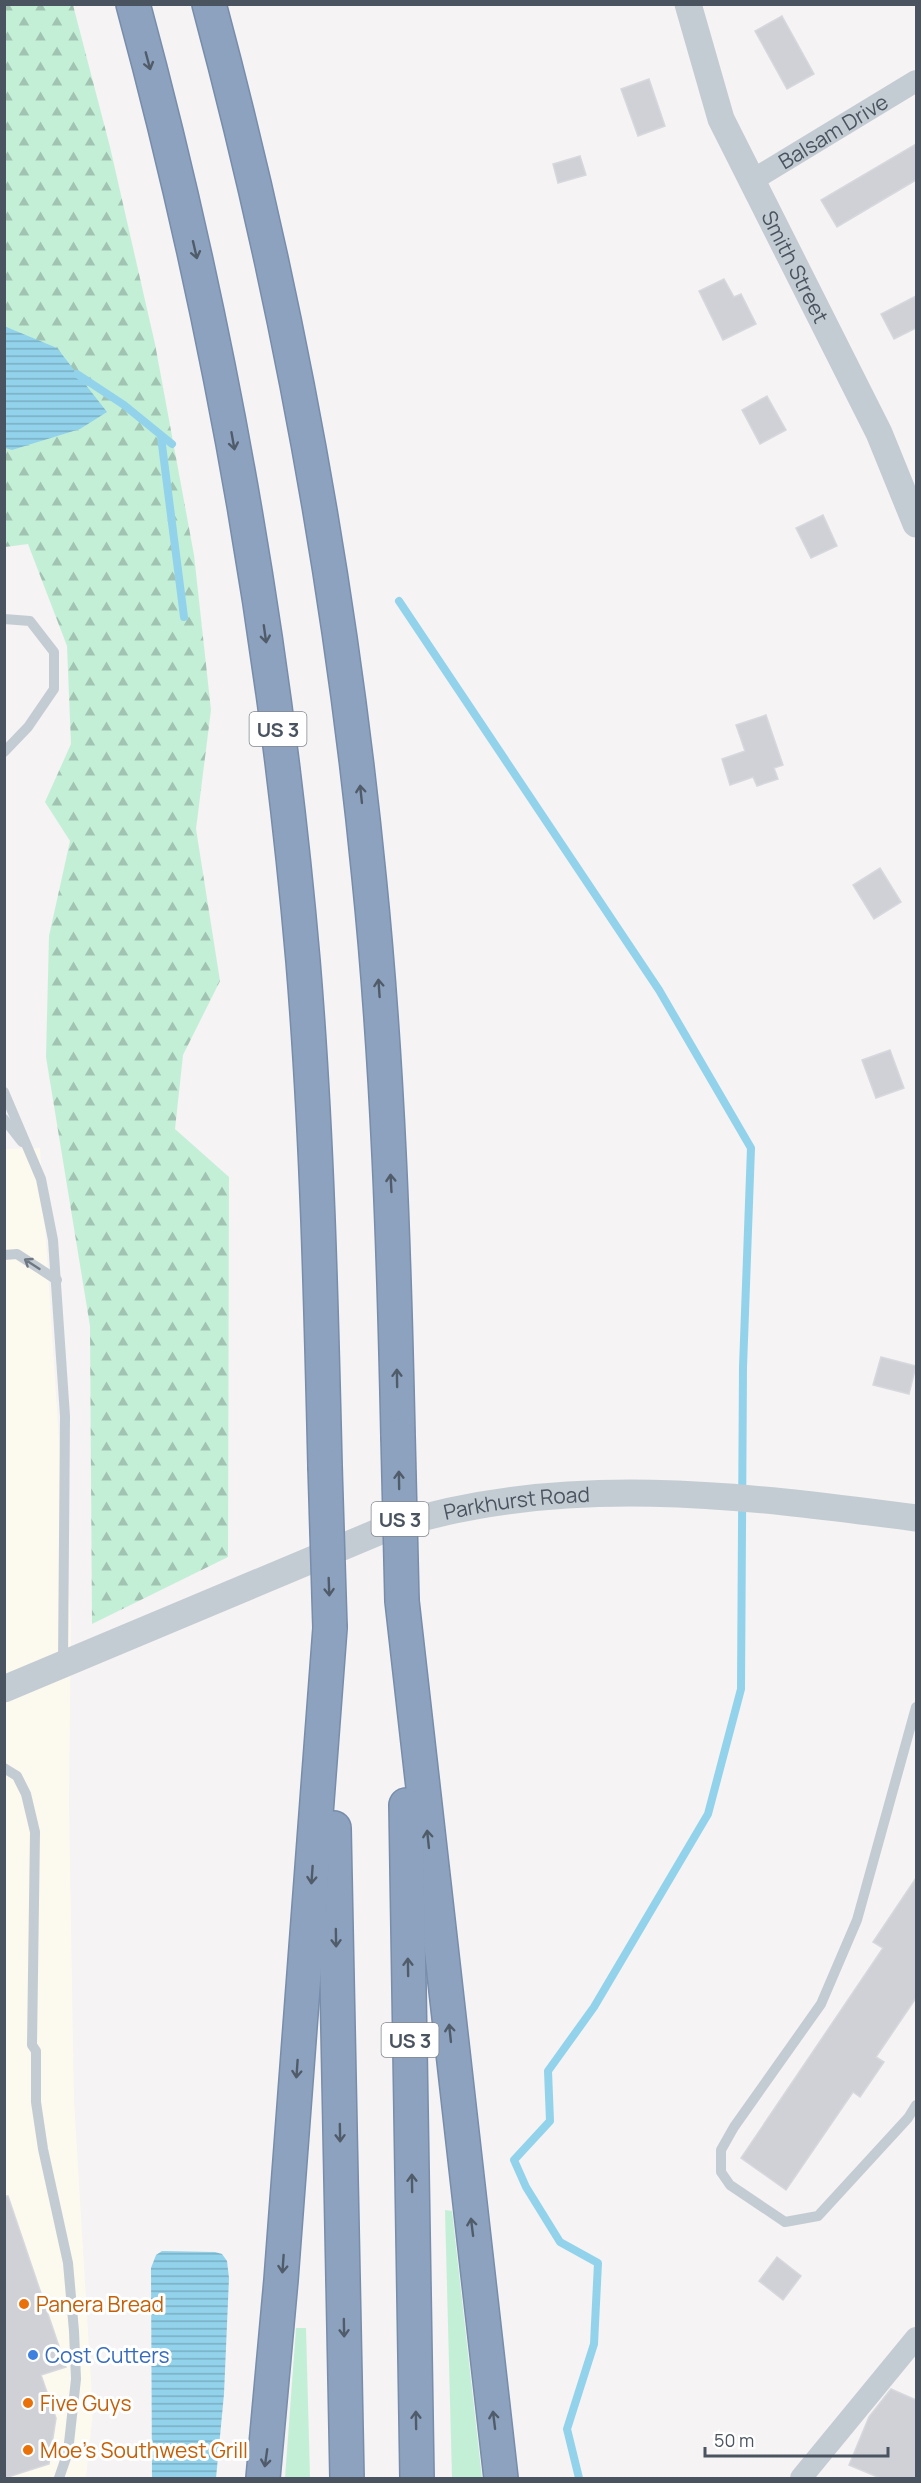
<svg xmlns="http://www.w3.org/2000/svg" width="921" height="2483" viewBox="0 0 921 2483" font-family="Manrope,sans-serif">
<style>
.commercial{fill:#fcf9ef}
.grass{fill:#c4efd7}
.forest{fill:url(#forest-firs)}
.water{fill:url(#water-rules)}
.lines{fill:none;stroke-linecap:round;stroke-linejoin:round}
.stream{stroke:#92d3eb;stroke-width:8}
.building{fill:#cfd1d6;stroke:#d7d8dd;stroke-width:1.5}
.motorway-casing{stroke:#778dab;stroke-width:36}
.service{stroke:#c4ccd3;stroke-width:10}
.minor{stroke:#c4ccd3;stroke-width:22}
.tertiary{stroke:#c4ccd3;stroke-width:27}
.motorway{stroke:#8ca2bf;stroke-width:33}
.motorway-bridge-casing{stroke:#778dab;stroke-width:36;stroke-linecap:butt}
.motorway-bridge{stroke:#8ca2bf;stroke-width:33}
.oneway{stroke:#515c6a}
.oneway2{stroke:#6f7882}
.food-dot{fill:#e8710a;stroke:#fff;stroke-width:2}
.shop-dot{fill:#3f7fe0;stroke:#fff;stroke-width:2}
.labels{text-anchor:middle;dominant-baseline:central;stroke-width:6;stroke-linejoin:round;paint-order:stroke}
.shield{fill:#fff;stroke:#808790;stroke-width:1.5}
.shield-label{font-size:20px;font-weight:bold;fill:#4a5460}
.street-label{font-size:21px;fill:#4a5460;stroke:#fff}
.food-label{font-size:21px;fill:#c56008;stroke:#fff;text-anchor:start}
.shop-label{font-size:21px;fill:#366cbe;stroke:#fff;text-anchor:start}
</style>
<defs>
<pattern id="forest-firs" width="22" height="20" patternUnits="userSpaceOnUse" patternTransform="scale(1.5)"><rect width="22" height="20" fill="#c4efd7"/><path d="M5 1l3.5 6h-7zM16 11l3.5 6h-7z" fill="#a1c4b2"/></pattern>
<pattern id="water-rules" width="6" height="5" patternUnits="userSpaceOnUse" patternTransform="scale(1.5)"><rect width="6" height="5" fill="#92d3eb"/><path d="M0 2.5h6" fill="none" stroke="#79aec2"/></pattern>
</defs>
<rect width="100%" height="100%" fill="#f5f3f3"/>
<path class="commercial" d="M 40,1148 L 71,1624 L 69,1803 L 74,2100 L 93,2413 L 86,2478 L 5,2478 L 4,1149 Z"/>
<g class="grass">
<path d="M 445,2210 L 452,2211 L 482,2478 L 452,2478 Z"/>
<path d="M 296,2328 L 306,2328 L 310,2478 L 285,2478 Z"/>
</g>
<path class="forest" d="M 4,5 L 73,5 L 110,147 L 155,344 L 194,555 L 211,710 L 196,829 L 220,981 L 183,1055 L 175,1129 L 229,1177 L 228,1557 L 92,1624 L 90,1326 L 46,1057 L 49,936 L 70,841 L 45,802 L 71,744 L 67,646 L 28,544 L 5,547 Z"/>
<g class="water">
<path d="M 4,326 L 57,348 L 107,412 L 80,429 L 12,450 L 5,448 Z"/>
<path d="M 162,2251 L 215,2252 L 222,2254 L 227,2261 L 229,2278 L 224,2394 L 216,2478 L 152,2478 L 151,2268 L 156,2255 Z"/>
</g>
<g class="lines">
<g class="stream">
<path d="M 77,374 L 124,405 L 172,444"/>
<path d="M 161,437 L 184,617"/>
<path d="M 399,601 L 659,990 L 751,1148 L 743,1367 L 741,1689 L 708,1814 L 594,2007 L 548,2071 L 550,2121 L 514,2160 L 526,2187 L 560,2242 L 598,2263 L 594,2344 L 567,2429 L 579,2478"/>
</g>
</g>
<g class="building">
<path d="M 782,16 L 814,74 L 787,89 L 755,31 Z"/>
<path d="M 649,79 L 665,126 L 638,136 L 621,89 Z"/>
<path d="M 916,144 L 916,180 L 837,227 L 821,200 Z"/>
<path d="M 580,156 L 586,175 L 558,183 L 553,164 Z"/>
<path d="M 724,279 L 734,297 L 741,294 L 756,324 L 723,340 L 699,291 Z"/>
<path d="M 916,296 L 916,328 L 894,339 L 881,314 Z"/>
<path d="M 767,396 L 786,430 L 760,444 L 742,410 Z"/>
<path d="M 823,515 L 837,546 L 811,558 L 796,528 Z"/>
<path d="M 766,715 L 783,765 L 774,768 L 778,779 L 757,786 L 753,777 L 730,785 L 722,759 L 745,751 L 736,725 Z"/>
<path d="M 880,868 L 901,902 L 874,919 L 853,885 Z"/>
<path d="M 890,1050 L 904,1088 L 876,1098 L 862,1060 Z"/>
<path d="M 881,1357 L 916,1366 L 909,1394 L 873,1385 Z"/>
<path d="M 916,1878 L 916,1998 L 876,2057 L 884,2062 L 860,2097 L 853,2092 L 786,2190 L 741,2158 L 883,1948 L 873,1942 Z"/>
<path d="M 4,2196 L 8,2196 L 66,2367 L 41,2375 L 56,2418 L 49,2464 L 5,2478 Z"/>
<path d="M 777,2257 L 801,2276 L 783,2300 L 759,2281 Z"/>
<path d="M 891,2389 L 916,2400 L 916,2478 L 880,2478 L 849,2465 L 869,2417 Z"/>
</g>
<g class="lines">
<g class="motorway-casing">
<g id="motorway">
<path d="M 133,4 C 218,318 275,638 303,961 C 317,1129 321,1298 325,1466"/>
<path d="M 209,4 C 286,291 340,582 369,877 C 388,1063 394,1250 398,1436"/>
<path d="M 402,1601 L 501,2478"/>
<path d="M 406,1805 L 417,2478"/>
<path d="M 334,1828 L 347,2478"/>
<path d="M 263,2478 L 281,2280 L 330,1628"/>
</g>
</g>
<g class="service">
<path d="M 4,619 L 30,621 L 54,652 L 54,689 L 28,727 L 4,752"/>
<path d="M 4,1092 L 41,1179 L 53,1240 L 65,1416 L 63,1662"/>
<path d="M 4,1119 L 22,1142"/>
<path d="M 4,1255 L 17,1254 L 57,1280"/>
<path d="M 916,1707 L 857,1920 L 821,2004 L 734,2127 L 721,2150 L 721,2172 L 730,2185 L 785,2222 L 818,2216 L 908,2118 L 916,2105"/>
<path d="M 4,1768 L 17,1776 L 26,1794 L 35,1832 L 32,2045 L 36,2051 L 36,2102 L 43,2149 L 68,2263 L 74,2331 L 76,2379 L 68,2452 L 59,2478"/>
</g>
<g class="minor">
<path id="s1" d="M 751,181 L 916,81"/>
<path d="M 801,2478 L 916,2338"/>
</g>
<g class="tertiary">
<path id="s2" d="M 688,4 L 721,119 L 879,433 L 916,524"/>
<path id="s3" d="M 4,1689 L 390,1527 C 561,1472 742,1495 916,1518"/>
</g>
<use href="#motorway" class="motorway"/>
<g class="motorway-bridge-casing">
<g id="motorway-bridge">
<path d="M 398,1436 L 402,1601"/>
<path d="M 325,1466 L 330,1628"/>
</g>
</g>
<use href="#motorway-bridge" class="motorway-bridge"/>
</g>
<defs><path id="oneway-shaft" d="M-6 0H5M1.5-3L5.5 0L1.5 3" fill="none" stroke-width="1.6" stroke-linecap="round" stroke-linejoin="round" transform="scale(1.5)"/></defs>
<g class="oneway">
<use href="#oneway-shaft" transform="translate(148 61) rotate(75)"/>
<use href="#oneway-shaft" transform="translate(195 250) rotate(77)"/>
<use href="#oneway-shaft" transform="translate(233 441) rotate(80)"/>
<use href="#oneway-shaft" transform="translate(265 634) rotate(82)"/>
<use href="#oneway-shaft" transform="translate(361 794) rotate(-96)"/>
<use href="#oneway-shaft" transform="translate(379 988) rotate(-94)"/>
<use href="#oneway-shaft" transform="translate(391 1183) rotate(-93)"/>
<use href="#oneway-shaft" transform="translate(397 1378) rotate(-91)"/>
<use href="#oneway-shaft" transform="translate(399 1480) rotate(-91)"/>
<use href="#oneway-shaft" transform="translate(329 1587) rotate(88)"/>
<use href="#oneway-shaft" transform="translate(428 1839) rotate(-96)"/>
<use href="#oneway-shaft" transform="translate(312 1875) rotate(94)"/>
<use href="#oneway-shaft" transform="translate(336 1938) rotate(89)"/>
<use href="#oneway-shaft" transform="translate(408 1967) rotate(-91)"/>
<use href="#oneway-shaft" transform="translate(450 2033) rotate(-96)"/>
<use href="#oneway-shaft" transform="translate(297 2069) rotate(94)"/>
<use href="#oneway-shaft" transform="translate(340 2133) rotate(89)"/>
<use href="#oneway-shaft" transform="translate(412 2183) rotate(-91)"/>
<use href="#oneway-shaft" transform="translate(472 2227) rotate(-97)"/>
<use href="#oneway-shaft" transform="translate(283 2264) rotate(94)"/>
<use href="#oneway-shaft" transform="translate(344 2328) rotate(89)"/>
<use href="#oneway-shaft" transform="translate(416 2420) rotate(-91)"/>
<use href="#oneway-shaft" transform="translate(494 2420) rotate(-97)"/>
<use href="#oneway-shaft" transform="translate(266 2458) rotate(98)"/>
</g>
<use class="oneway2" href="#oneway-shaft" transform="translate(32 1264) rotate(-147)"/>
<g class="food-dot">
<circle cx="24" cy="2304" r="6"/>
<circle cx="28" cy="2403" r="6"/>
<circle cx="28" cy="2450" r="6"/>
</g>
<circle class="shop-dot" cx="33" cy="2355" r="6"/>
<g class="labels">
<g class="shield">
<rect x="249.5" y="712" width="57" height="34" rx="4.5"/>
<rect x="371.5" y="1502" width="57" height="34" rx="4.5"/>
<rect x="381.5" y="2023" width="57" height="34" rx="4.5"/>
</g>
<g class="shield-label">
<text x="278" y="729">US 3</text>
<text x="400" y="1519">US 3</text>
<text x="410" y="2040">US 3</text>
</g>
<g class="street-label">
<text stroke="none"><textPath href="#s1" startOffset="96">Balsam Drive</textPath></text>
<text stroke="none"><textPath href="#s2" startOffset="285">Smith Street</textPath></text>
<text stroke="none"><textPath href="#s3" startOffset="548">Parkhurst Road</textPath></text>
</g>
<g class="food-label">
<text x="36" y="2304">Panera Bread</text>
<text x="40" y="2403">Five Guys</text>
<text x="40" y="2450">Moe's Southwest Grill</text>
</g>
<g class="shop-label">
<text x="45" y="2355">Cost Cutters</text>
</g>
</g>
<rect width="921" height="2483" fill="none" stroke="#4a5460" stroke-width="12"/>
<path d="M705 2447v9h183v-9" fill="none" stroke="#4a5460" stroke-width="3"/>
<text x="714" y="2447" font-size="18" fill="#4a5460" stroke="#ffffff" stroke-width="4.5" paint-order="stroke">50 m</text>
</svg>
